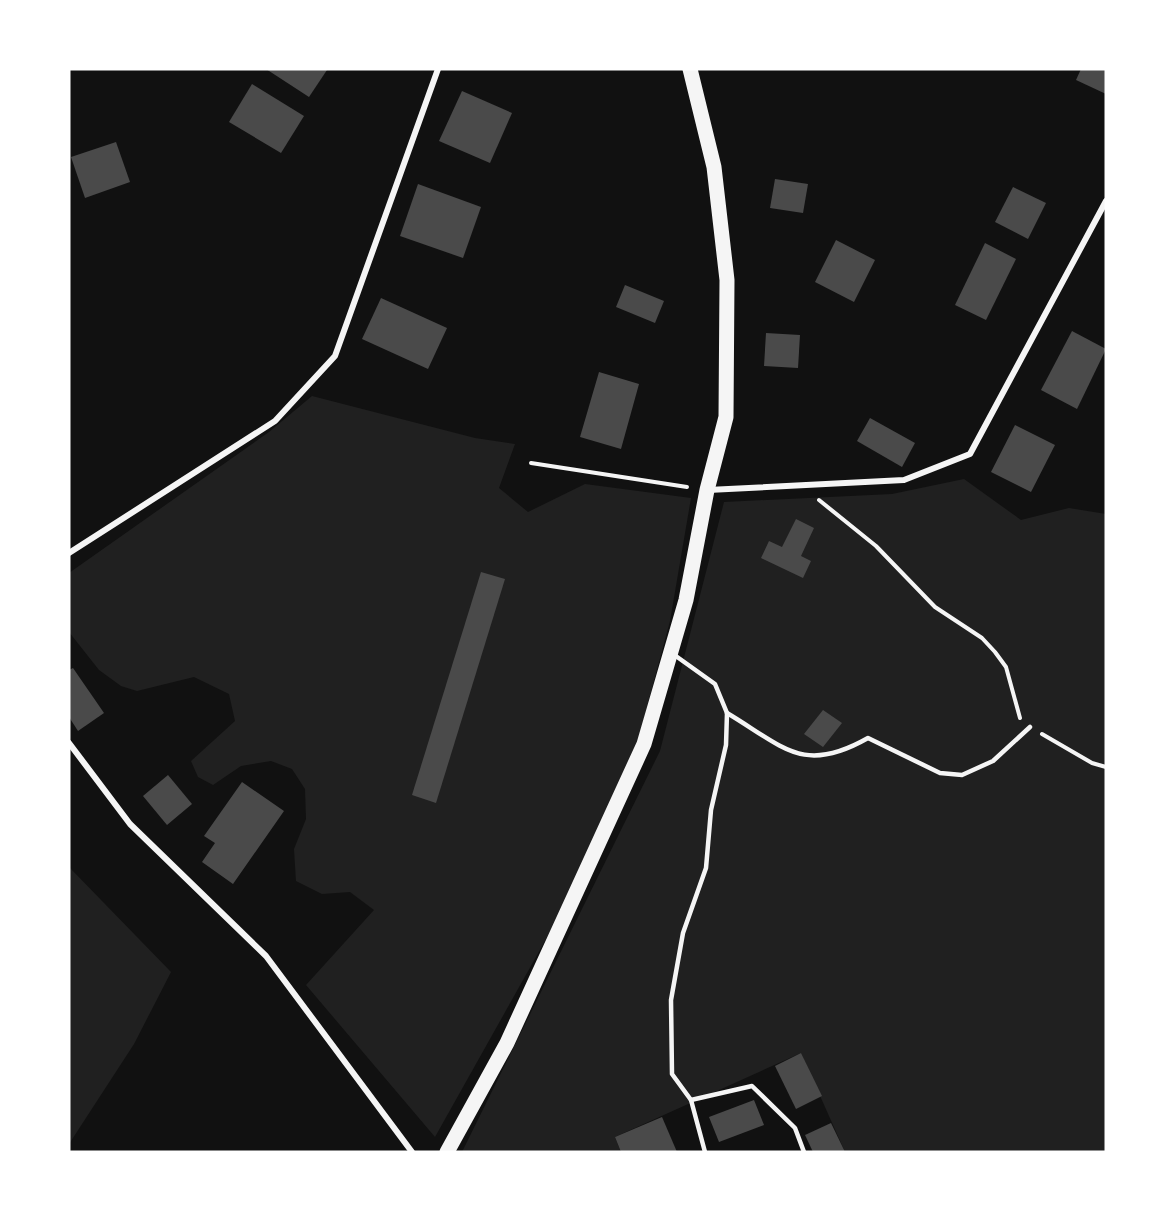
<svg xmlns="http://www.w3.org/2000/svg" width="1175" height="1221" viewBox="0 0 1175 1221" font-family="'Roboto Condensed',sans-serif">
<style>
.green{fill:#202020}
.building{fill:#4a4a4a}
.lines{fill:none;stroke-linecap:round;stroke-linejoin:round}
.path{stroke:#f5f5f5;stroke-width:4}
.service{stroke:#f5f5f5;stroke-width:4.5}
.minor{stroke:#f5f5f5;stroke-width:6}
.primary{stroke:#f5f5f5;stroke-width:15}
</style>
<rect width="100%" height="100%" fill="#111"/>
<g class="green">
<path d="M 312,396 L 475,438 L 515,444 L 499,488 L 528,512 L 585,484 L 691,498 L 670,621 L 639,737 L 555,923 L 435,1137 L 306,985 L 374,910 L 350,892 L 322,894 L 296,881 L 294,849 L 306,819 L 305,789 L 292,769 L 271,761 L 241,766 L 213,785 L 198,777 L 191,761 L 235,721 L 229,694 L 194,677 L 137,691 L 121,686 L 99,670 L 69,632 L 69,573 L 269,432 Z"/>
<path d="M 964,479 L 1021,520 L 1069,508 L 1106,514 L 1106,1152 L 845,1152 L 801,1053 L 615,1137 L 621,1152 L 462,1152 L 660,751 L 724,502 L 892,494 Z"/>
<path d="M 69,867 L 171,972 L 134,1044 L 69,1144 Z"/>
</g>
<g class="building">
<path d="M 266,69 L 325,69 L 327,70 L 309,97 Z"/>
<path d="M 1081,69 L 1106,69 L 1106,94 L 1076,80 Z"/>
<path d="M 252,84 L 304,116 L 281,153 L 229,122 Z"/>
<path d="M 462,91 L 512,113 L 490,163 L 439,141 Z"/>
<path d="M 116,142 L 130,182 L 85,198 L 71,157 Z"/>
<path d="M 775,179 L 808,184 L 803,213 L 770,208 Z"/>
<path d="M 418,184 L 481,207 L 463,258 L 400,236 Z"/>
<path d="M 1013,187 L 1046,203 L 1028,239 L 995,222 Z"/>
<path d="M 836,240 L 875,260 L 854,302 L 815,282 Z"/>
<path d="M 985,243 L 1016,259 L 986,320 L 955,305 Z"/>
<path d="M 625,285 L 664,301 L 655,323 L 616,307 Z"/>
<path d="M 381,298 L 447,328 L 428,369 L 362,339 Z"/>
<path d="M 1072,331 L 1106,349 L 1077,409 L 1041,390 Z"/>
<path d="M 766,333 L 800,335 L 798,368 L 764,366 Z"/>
<path d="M 599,372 L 639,384 L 621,449 L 580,437 Z"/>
<path d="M 870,418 L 915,443 L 902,467 L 857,441 Z"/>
<path d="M 1015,425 L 1055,445 L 1031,492 L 991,472 Z"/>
<path d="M 796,519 L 814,528 L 801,556 L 811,561 L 803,578 L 761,558 L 769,541 L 782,547 Z"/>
<path d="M 481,572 L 505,579 L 436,803 L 412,795 Z"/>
<path d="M 73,668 L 104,713 L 78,731 L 69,717 L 69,670 Z"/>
<path d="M 823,710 L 842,723 L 823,747 L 804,734 Z"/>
<path d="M 168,775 L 192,804 L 167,825 L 143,796 Z"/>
<path d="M 242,782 L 284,811 L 233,884 L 202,862 L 215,843 L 204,836 Z"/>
<path d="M 801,1053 L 822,1096 L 796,1109 L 775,1066 Z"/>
<path d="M 754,1100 L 764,1125 L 719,1142 L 709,1117 Z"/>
<path d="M 662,1117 L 677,1152 L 621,1152 L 615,1137 Z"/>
<path d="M 831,1123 L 845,1152 L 813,1152 L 805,1135 Z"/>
</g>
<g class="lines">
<g class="path">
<path d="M 531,463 L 687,487"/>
<path d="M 819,500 L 876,546 L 935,607 L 982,638 L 995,652 L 1006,667 L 1020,718"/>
<path d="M 1042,734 L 1092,763 L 1106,767"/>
</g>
<g class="service">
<path d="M 673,654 L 715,684 L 727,713 L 726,745 L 711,810 L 706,868 L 683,933 L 671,1000 L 672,1074 L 691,1100 L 705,1152"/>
<path d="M 727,713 C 784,747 803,775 868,738 L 940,773 L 962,775 L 993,761 L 1030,727"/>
<path d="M 691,1100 L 752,1086 L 795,1128 L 804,1152"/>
</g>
<g class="minor">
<path d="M 708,490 L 904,480 L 970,454 L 1106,201"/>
<path d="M 69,553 L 275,421 L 335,356 L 438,69"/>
<path d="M 69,743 L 130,824 L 266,956 L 412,1152"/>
</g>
<path class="primary" d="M 447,1152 L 507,1043 L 644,744 L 686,600 L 707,490 L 726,417 L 727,280 L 714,167 L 690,69"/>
</g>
<rect width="1175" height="1221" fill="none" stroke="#ffffff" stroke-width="141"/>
</svg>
